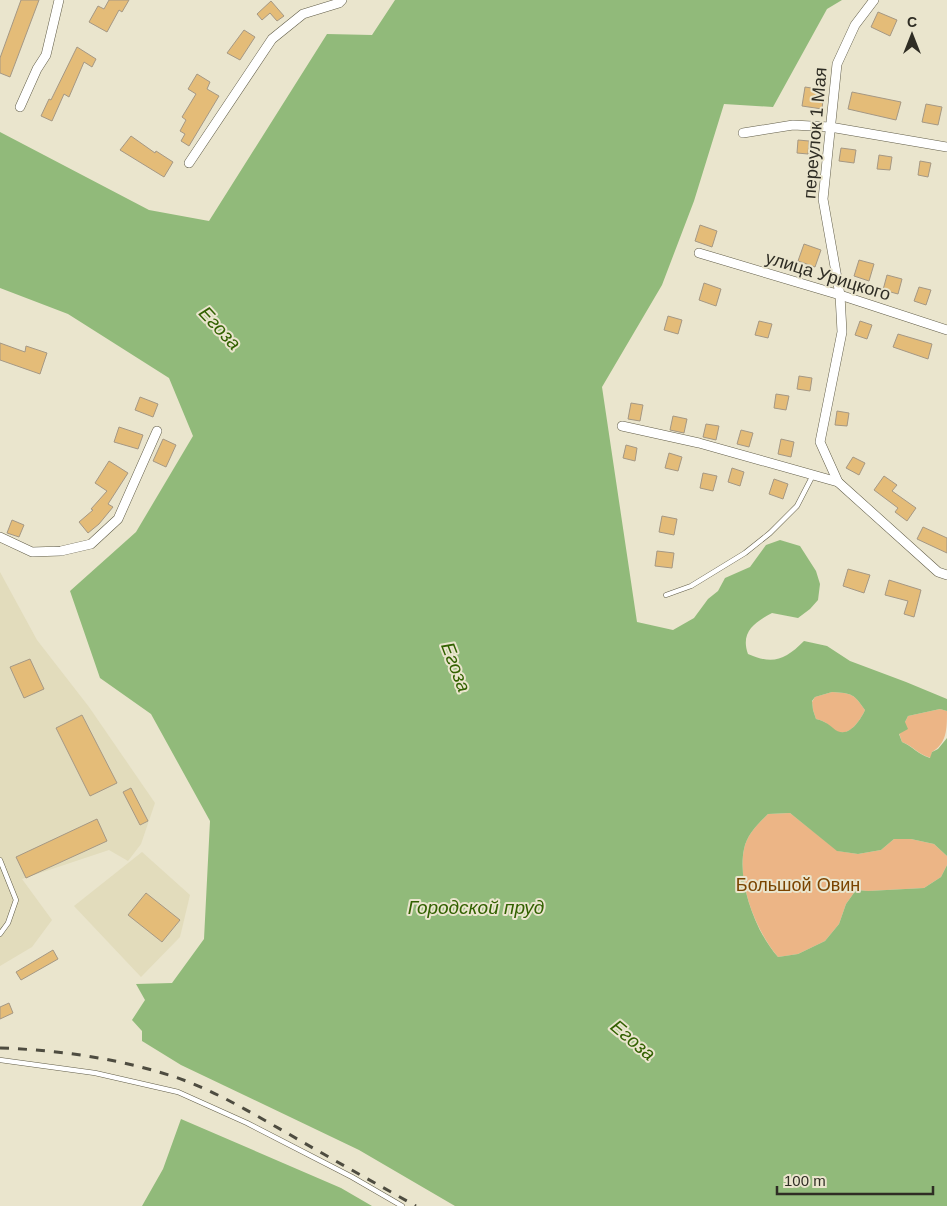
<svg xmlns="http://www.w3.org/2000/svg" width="947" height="1206" viewBox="0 0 947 1206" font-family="Helvetica,sans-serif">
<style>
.built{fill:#e2dcbc}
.green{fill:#ecb586}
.water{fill:#91ba7a;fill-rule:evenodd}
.building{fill:#e4bc78;stroke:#a59884}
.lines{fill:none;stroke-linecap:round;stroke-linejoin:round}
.service-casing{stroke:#615d48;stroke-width:5.5}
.minor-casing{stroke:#615d48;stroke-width:10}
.service{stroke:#fff;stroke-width:4.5}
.minor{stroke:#fff;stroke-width:9}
.rail{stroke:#4e4c40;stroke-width:3;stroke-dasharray:9 9;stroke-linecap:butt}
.labels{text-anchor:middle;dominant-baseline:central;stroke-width:4;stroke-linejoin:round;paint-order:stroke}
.street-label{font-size:18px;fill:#2f2d24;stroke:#eae5cd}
.park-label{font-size:18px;fill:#7a4400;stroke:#eae5cd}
.water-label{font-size:19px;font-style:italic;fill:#326101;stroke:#eae5cd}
</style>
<rect width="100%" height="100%" fill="#eae5cd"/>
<g class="built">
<path d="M 0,572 L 37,640 L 89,707 L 155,803 L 141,844 L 128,861 L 109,850 L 22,879 L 52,920 L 32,947 L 0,966 Z"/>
<path d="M 142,852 L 190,895 L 180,937 L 141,977 L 74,906 Z"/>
</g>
<g class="green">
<path d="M 832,692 C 852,693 854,694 865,710 C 860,721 847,741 833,729 C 827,723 824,721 816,719 L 813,710 L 812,702 L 815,697 Z"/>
<path d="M 940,709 L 947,711 C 947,729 947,743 932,752 L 931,758 C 919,755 913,746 902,742 L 899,733 L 904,730 L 905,722 L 908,716 Z"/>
<path d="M 790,813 L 838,851 L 858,854 L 881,850 L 894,839 L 911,839 L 934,844 L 947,856 L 947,865 L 941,877 L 924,888 L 868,891 L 856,890 L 846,904 L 839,924 L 825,941 L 798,954 L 778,957 C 756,931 737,883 744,849 C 747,834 758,824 768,814 Z"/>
</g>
<g class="water">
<path d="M 395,0 L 842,0 L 827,9 L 773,107 L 724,104 L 694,201 L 662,285 L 602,387 L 637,622 L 673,630 L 694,618 L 708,599 L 718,591 L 725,578 L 750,567 L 766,545 L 780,540 L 800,546 L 816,571 L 820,584 L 818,600 L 810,609 L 798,618 L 772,613 C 755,622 740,632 748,654 C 773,665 785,660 804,641 L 827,646 L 850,661 L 906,682 L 947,699 L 947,711 L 940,709 L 908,716 L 905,722 L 908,729 L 899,734 L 902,742 C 912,746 919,755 930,758 L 932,752 L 938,749 L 947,738 L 947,856 L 934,844 L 911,839 L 894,839 L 881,850 L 858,854 L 837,851 L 790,813 L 768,814 C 758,824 747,834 744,849 C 737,882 756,933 778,957 L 798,954 L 825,941 L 839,924 L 846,904 L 856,890 L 868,891 L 924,888 L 941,877 L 947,865 L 947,1206 L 455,1206 L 359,1150 L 181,1065 L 142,1041 L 142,1031 L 132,1020 L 145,1000 L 136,984 L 172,983 L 204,939 L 210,821 L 151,714 L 100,678 L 70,591 L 136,532 L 193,436 L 169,378 L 68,314 L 0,288 L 0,132 L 149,210 L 209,221 L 327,34 L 372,35 ZM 832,692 C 852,693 854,694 865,710 C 860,721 847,741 833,728 C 827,723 824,721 816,719 L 813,710 L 812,701 L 815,697 Z"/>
<path d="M 181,1119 L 341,1188 L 372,1206 L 142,1206 L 163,1169 Z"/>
</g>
<g class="building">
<path d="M 21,0 L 39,0 L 10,77 L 0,73 L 0,58 Z"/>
<path d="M 109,0 L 129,0 L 122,12 L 119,10 L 107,32 L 89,22 L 98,6 L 104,9 Z"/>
<path d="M 271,1 L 284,16 L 277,21 L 270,13 L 262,20 L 257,14 Z"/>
<path d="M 878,12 L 897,20 L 890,36 L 871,27 Z"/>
<path d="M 244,30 L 255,37 L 240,60 L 227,53 Z"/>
<path d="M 77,47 L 96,59 L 92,67 L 84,62 L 69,97 L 64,94 L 52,121 L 41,116 L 49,99 L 51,100 Z"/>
<path d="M 197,74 L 210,82 L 207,89 L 219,96 L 189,146 L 181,141 L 185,134 L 180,131 L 186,120 L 182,117 L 196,94 L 188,89 Z"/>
<path d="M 805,87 L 824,90 L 822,109 L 802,106 Z"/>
<path d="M 852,92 L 901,102 L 896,120 L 848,109 Z"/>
<path d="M 926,104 L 942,107 L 938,125 L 922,122 Z"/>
<path d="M 131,136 L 155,153 L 156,151 L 173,162 L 164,177 L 120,150 Z"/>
<path d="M 798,140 L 809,141 L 808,154 L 797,153 Z"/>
<path d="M 841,148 L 856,150 L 854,163 L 839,161 Z"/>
<path d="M 879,155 L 892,157 L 890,170 L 877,169 Z"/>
<path d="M 920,161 L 931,163 L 928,177 L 918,175 Z"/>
<path d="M 700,225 L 717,231 L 712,247 L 695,241 Z"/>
<path d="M 804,244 L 821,250 L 815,267 L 798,261 Z"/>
<path d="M 859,260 L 874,264 L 869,281 L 854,276 Z"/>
<path d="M 887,275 L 902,279 L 898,294 L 883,290 Z"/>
<path d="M 704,283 L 721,289 L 716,306 L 699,300 Z"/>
<path d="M 919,287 L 931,290 L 926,305 L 914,301 Z"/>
<path d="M 668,316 L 682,320 L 678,334 L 664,330 Z"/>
<path d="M 759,321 L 772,324 L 768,338 L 755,335 Z"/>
<path d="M 860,321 L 872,325 L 867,339 L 855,335 Z"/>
<path d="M 898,334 L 932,344 L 928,359 L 893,347 Z"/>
<path d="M 0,343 L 25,352 L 26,346 L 47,353 L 40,374 L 0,360 Z"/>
<path d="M 799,376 L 812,378 L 810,391 L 797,389 Z"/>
<path d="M 776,394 L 789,396 L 786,410 L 774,408 Z"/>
<path d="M 140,397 L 158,404 L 153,417 L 135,410 Z"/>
<path d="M 631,403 L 643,405 L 640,421 L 628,419 Z"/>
<path d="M 837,411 L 849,413 L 847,426 L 835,425 Z"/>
<path d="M 673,416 L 687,419 L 684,433 L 670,430 Z"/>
<path d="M 706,424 L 719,426 L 716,440 L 703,437 Z"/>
<path d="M 119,427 L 143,435 L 138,449 L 114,442 Z"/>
<path d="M 741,430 L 753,433 L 749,447 L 737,444 Z"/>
<path d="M 163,439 L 176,445 L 166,467 L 153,461 Z"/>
<path d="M 781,439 L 794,442 L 791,457 L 778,454 Z"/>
<path d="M 626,445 L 637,448 L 635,461 L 623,458 Z"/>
<path d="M 669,453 L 682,457 L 678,471 L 665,468 Z"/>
<path d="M 853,457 L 865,463 L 859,475 L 846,468 Z"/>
<path d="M 109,461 L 128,473 L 108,504 L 113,507 L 99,524 L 88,533 L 79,522 L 93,510 L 91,509 L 107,491 L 95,483 Z"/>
<path d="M 732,468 L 744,472 L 740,486 L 728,482 Z"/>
<path d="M 703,473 L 717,476 L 713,491 L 700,488 Z"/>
<path d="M 884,476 L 897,485 L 892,491 L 916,508 L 907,521 L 895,512 L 898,508 L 874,490 Z"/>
<path d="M 774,479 L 788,484 L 783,499 L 769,494 Z"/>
<path d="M 662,516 L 677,519 L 674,535 L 659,532 Z"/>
<path d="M 12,520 L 24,525 L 19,537 L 7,533 Z"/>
<path d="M 923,527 L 947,538 L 947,553 L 917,539 Z"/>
<path d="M 657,551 L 674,553 L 672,568 L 655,566 Z"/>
<path d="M 848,569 L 870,575 L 864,593 L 843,586 Z"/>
<path d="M 889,580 L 921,590 L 914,617 L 904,614 L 908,601 L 885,595 Z"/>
<path d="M 30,659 L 44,689 L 24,698 L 10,667 Z"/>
<path d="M 82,715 L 117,783 L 90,796 L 56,728 Z"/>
<path d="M 131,788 L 148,821 L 140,825 L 123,792 Z"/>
<path d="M 97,819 L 107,841 L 26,878 L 16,857 Z"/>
<path d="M 146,893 L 180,920 L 162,942 L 128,915 Z"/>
<path d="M 53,950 L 58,959 L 21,980 L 16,972 Z"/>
<path d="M 9,1003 L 13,1013 L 0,1019 L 0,1007 Z"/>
</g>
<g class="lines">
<g class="service-casing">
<g id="service">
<path d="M 666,595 L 691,586 L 745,553 L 770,533 L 797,506 L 813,475"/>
<path d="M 0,860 L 16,900 L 8,923 L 0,934"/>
<path d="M 0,1060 L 95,1073 L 178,1092 L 247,1123 L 352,1177 L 402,1206"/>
</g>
</g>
<g class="minor-casing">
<g id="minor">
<path d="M 20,107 L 37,69 L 46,55 L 59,0"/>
<path d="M 743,133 L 793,125 L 830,127 L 947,147"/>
<path d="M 189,163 L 272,39 L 303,14 L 339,3 L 342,0"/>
<path d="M 699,253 L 840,295 L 947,330"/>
<path d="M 622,426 L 699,443 L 838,482 L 938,572 L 947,575"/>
<path d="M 838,482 L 820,442 L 842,332 L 840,295 L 823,199 L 837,64 L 855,25 L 874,0"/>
<path d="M 0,537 L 32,552 L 61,551 L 91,544 L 118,519 L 157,431"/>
</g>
</g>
<use href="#service" class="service"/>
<use href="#minor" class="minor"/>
<path class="rail" d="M 0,1048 C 58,1050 116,1058 172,1076 C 212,1089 250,1112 287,1133 C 330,1158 373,1182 416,1206"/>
</g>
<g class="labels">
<g class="street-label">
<text transform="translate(815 133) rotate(-85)">переулок 1 Мая</text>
<text transform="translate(828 276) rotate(17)">улица Урицкого</text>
</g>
<g class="park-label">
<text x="798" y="885">Большой Овин</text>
</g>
<g class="water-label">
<text transform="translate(220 328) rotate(47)">Егоза</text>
<text transform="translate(456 667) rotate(69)">Егоза</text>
<text x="476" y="907">Городской пруд</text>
<text transform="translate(633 1040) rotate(40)">Егоза</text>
</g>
</g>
<g transform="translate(912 35)" stroke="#eae5cd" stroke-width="4" paint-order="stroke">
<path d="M0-4L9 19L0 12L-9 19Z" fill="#2f2d24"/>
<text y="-8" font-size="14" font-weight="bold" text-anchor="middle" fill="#2f2d24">С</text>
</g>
<path d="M777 1186v8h156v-8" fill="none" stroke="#2f2d24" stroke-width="2.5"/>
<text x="784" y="1186" font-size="15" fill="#2f2d24" stroke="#eae5cd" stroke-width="4" paint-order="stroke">100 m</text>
</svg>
